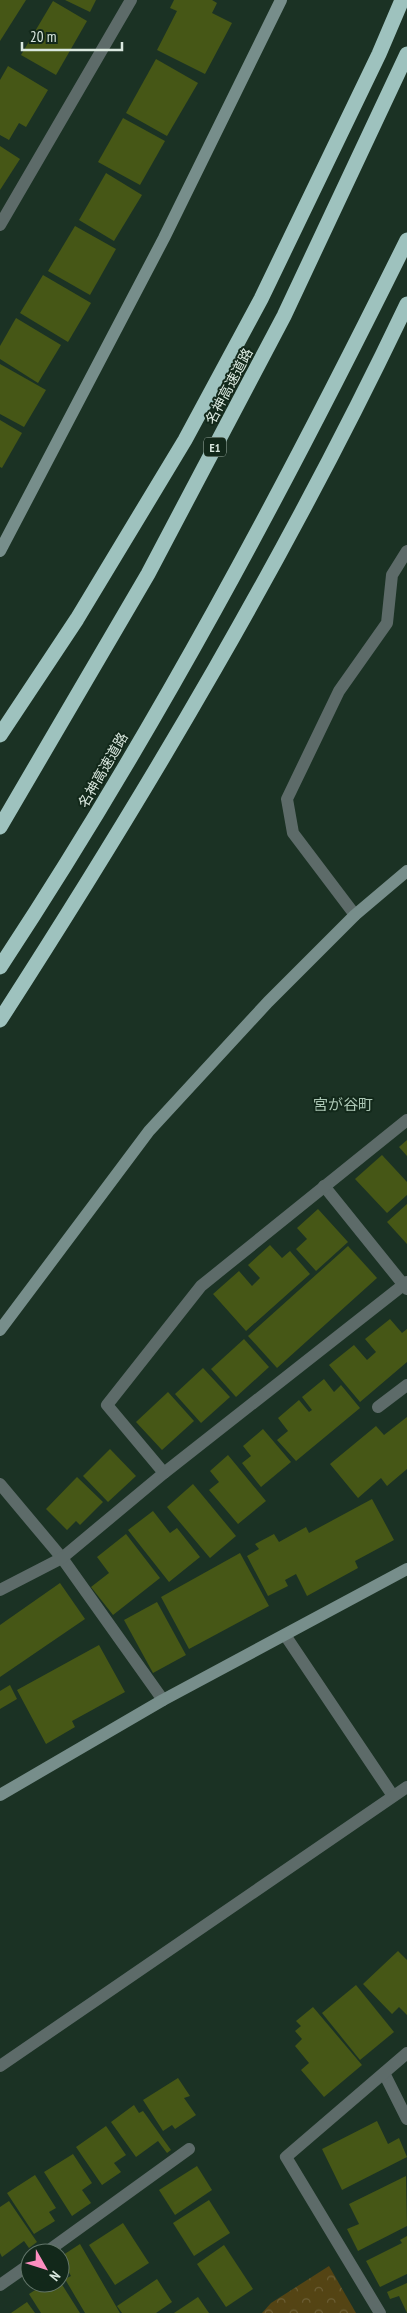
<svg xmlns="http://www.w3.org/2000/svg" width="407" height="2313" viewBox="0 0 407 2313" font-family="'PT Sans Narrow','Noto Sans JP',sans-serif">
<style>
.forest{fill:url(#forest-crowns)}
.building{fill:#465716}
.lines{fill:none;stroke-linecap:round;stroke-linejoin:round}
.street{stroke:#5d6b69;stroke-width:12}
.secondary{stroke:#778e8b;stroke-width:12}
.highway{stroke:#9ec2be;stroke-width:15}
.labels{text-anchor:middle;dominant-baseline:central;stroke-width:4;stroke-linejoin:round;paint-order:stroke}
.shield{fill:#12281a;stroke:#9eaea4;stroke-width:1}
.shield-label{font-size:12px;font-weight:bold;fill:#dae8df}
.street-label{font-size:14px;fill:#dae8df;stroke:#12281a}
.neighbourhood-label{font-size:15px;fill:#acc7b5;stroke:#12281a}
</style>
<defs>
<pattern id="forest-crowns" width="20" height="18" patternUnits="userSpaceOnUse" patternTransform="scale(1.25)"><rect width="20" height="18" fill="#544414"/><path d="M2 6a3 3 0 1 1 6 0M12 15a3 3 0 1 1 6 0" fill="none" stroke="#6c5f36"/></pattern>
</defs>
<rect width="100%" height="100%" fill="#1b3224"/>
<path class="forest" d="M 329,2266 L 356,2313 L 262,2313 L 271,2303 Z"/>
<g class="building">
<path d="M 0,0 L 26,0 L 0,41 Z"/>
<path d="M 65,0 L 96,0 L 90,12 Z"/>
<path d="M 174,0 L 212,0 L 217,3 L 212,13 L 232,23 L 205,74 L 157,50 L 177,11 L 170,8 Z"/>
<path d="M 53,1 L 87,21 L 56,75 L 21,55 Z"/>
<path d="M 156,59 L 198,83 L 167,136 L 126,113 Z"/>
<path d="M 8,66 L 48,90 L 26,127 L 19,123 L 9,140 L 0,135 L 0,80 Z"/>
<path d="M 123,118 L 165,141 L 140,185 L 98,162 Z"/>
<path d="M 0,146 L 20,159 L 0,190 Z"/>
<path d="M 106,173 L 142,195 L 114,241 L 79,220 Z"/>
<path d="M 75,226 L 116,249 L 90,295 L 48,271 Z"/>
<path d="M 43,275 L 91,303 L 68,342 L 20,313 Z"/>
<path d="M 16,318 L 61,345 L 38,383 L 0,359 L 0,346 Z"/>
<path d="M 0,364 L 46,390 L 24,427 L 0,414 Z"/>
<path d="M 0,420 L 22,433 L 2,468 L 0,467 Z"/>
<path d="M 407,1140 L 407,1156 L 399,1147 Z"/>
<path d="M 382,1155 L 407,1182 L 407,1195 L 387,1213 L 355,1179 Z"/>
<path d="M 407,1204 L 407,1244 L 387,1222 Z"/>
<path d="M 318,1209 L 348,1242 L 316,1271 L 296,1249 L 307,1239 L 297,1228 Z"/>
<path d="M 270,1245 L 282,1258 L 290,1251 L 310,1274 L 246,1331 L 213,1294 L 239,1271 L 252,1286 L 260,1278 L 248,1265 Z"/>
<path d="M 348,1246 L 377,1278 L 277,1368 L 248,1336 Z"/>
<path d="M 390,1319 L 402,1333 L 407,1329 L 407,1362 L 360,1402 L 329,1365 L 354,1345 L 367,1360 L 376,1352 L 365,1339 Z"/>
<path d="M 244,1339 L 269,1367 L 236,1397 L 211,1369 Z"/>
<path d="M 203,1368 L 230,1397 L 201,1423 L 175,1394 Z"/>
<path d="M 324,1379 L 334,1392 L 341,1385 L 360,1408 L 296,1461 L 277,1440 L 288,1431 L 278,1418 L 299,1400 L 309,1412 L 312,1410 L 302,1397 Z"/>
<path d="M 168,1392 L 194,1421 L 162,1450 L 136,1422 Z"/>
<path d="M 407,1417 L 407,1469 L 387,1486 L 381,1478 L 358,1498 L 330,1464 L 376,1426 L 384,1435 Z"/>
<path d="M 263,1429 L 291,1462 L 261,1487 L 242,1463 L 251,1456 L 243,1446 Z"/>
<path d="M 110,1449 L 136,1476 L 108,1502 L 83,1476 Z"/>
<path d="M 228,1455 L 266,1501 L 238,1524 L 209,1490 L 219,1482 L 210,1471 Z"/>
<path d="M 77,1477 L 103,1502 L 80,1525 L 76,1521 L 67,1530 L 46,1509 Z"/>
<path d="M 193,1484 L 236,1536 L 210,1558 L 167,1507 Z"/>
<path d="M 372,1499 L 394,1540 L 355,1561 L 358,1568 L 307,1596 L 296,1574 L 285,1580 L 288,1586 L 268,1596 L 247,1556 L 259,1549 L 255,1544 L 274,1534 L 279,1542 L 306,1527 L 309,1533 Z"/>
<path d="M 153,1511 L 170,1533 L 177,1528 L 200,1557 L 169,1582 L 128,1530 Z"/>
<path d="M 126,1534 L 160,1578 L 113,1615 L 91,1587 L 109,1573 L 97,1557 Z"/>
<path d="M 240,1553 L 269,1606 L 189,1649 L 161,1597 Z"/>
<path d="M 60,1583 L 85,1619 L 0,1677 L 0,1625 Z"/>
<path d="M 157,1602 L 186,1655 L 153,1673 L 124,1620 Z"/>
<path d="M 99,1645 L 125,1692 L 72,1721 L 75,1727 L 46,1744 L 17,1690 Z"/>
<path d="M 10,1685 L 17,1699 L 0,1709 L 0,1691 Z"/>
<path d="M 398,1951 L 407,1960 L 407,2015 L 399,2007 L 392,2014 L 363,1984 Z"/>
<path d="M 356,1985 L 394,2032 L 360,2060 L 322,2013 Z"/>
<path d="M 313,2007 L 362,2065 L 324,2097 L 301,2070 L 309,2063 L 295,2046 L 302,2039 L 295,2031 L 301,2026 L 296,2021 Z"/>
<path d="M 178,2078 L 190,2096 L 184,2098 L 196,2115 L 175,2129 L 172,2125 L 163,2131 L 143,2100 Z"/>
<path d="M 134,2105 L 139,2113 L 143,2111 L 171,2150 L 167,2153 L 158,2141 L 136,2157 L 111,2122 Z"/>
<path d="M 377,2121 L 388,2144 L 399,2138 L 407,2157 L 342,2190 L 322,2149 Z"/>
<path d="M 106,2126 L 126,2155 L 114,2163 L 121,2172 L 102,2185 L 76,2147 Z"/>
<path d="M 73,2154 L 92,2183 L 82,2190 L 91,2203 L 72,2216 L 44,2172 Z"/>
<path d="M 197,2166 L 212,2190 L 175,2215 L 159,2190 Z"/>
<path d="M 35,2175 L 56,2208 L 49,2212 L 55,2221 L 34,2234 L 7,2193 Z"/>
<path d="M 406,2176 L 407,2226 L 358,2251 L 347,2229 L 359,2224 L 349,2204 Z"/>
<path d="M 209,2200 L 230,2233 L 194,2256 L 173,2223 Z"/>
<path d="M 9,2201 L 37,2242 L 29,2248 L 24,2241 L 2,2257 L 0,2253 L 0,2207 Z"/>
<path d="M 123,2223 L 149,2263 L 115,2285 L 89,2245 Z"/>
<path d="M 407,2236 L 407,2274 L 380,2287 L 366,2261 L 402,2243 L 400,2240 Z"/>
<path d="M 80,2244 L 120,2313 L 85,2313 L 65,2279 L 71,2276 L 60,2257 Z"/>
<path d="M 224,2245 L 253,2289 L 226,2307 L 197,2264 Z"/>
<path d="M 157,2279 L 172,2302 L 156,2313 L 122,2313 L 117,2306 Z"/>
<path d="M 46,2283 L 61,2283 L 80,2313 L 41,2313 L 29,2294 Z"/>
<path d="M 407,2283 L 407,2313 L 399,2296 L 390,2299 L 387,2292 Z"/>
<path d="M 198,2297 L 209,2313 L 174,2313 Z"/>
<path d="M 27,2302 L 35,2313 L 11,2313 Z"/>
</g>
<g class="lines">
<g class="street">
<path d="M 0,225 L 131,0"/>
<path d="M 355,915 L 293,833 L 287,799 L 339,691 L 387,623 L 392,575 L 407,551"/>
<path d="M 324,1186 L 407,1289"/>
<path d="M 378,1407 L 407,1385"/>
<path d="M 164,1473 L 107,1405 L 201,1286 L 407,1120"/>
<path d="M 0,1484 L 62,1558 L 163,1700"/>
<path d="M 0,1590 L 62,1558 L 164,1473 L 407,1282"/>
<path d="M 285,1635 L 393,1796"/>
<path d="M 0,2066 L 407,1787"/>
<path d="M 384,2073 L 407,2119"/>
<path d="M 45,2253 L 189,2149"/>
<path d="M 0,2285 L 30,2264"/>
<path d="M 380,2313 L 286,2157 L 407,2053"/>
</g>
<g class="secondary">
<path d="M 0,551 L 164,238 L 281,0"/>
<path d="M 0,1330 L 149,1131 L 268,1002 L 355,915 L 407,871"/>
<path d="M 0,1795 L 163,1700 L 407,1569"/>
</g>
<g class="highway">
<path d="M 0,735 L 77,619 L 185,440 L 261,299 L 379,54 L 402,0"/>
<path d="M 0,827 L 148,574 L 284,316 L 407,54"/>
<path d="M 0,967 C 153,735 284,489 407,240"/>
<path d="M 0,1020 C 149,789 289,552 407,304"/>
</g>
</g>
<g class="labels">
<rect class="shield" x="204" y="437.5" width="22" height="19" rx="4"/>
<g class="shield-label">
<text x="215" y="447">E1</text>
</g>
<g class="street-label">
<text transform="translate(229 386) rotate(-62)">名神高速道路</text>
<text transform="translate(103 770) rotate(-60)">名神高速道路</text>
</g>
<g class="neighbourhood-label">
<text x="343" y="1104">宮が谷町</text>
</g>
</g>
<g transform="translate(45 2268) rotate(129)"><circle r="24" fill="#12281a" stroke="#627569"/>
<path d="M0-4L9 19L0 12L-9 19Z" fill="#fd8ec0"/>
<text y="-8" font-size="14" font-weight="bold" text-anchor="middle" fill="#dae8df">N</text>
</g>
<path d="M22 42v8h100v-8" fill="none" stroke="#dae8df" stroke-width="2.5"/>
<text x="30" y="42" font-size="15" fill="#dae8df" stroke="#12281a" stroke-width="4" paint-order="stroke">20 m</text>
</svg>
